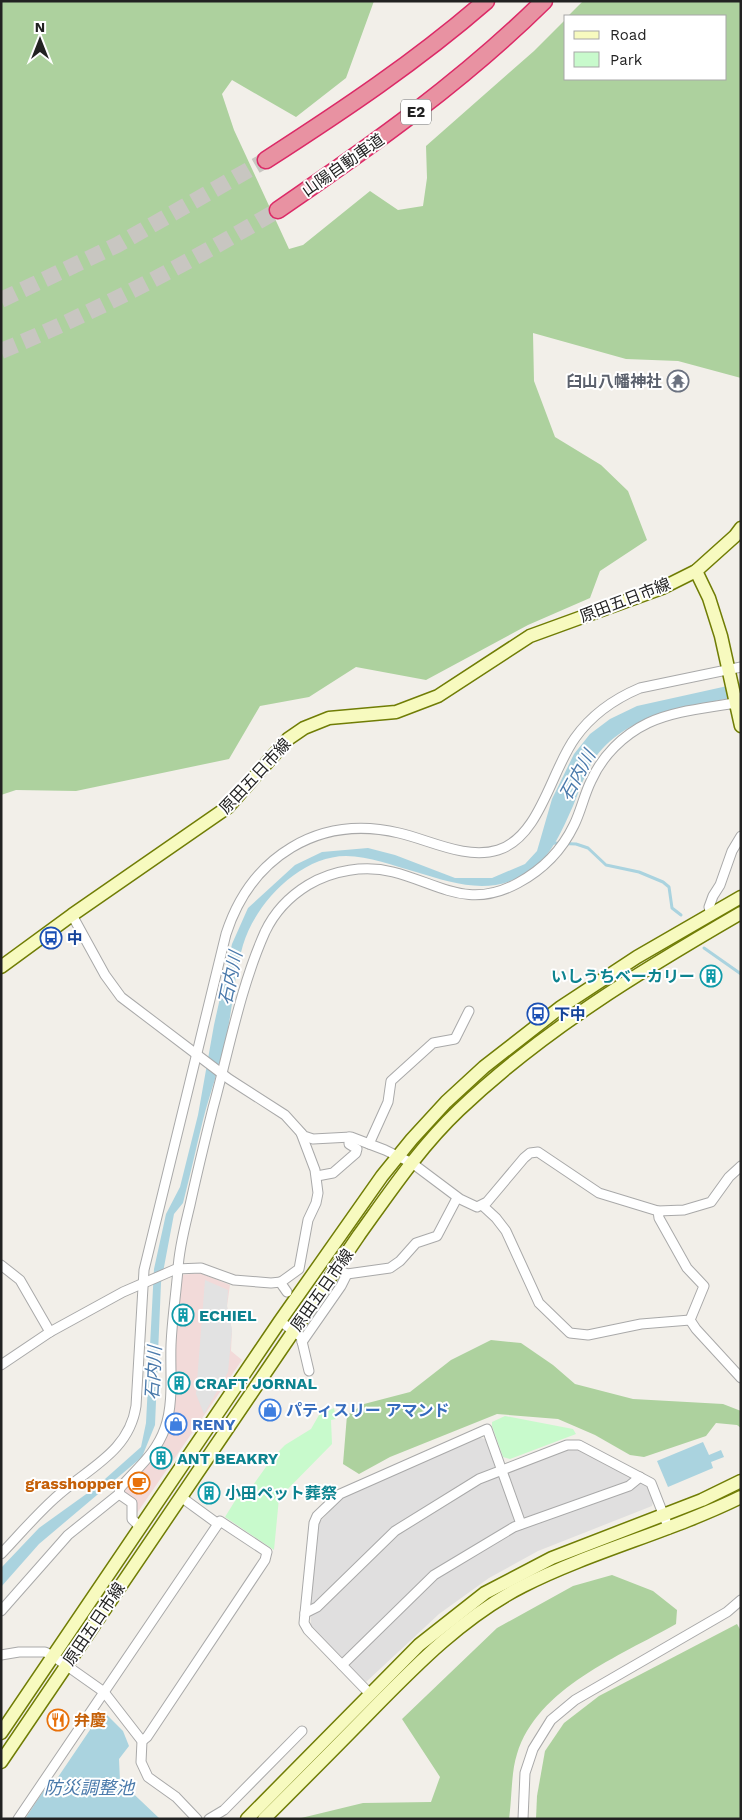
<svg xmlns="http://www.w3.org/2000/svg" width="742" height="1820" viewBox="0 0 742 1820" font-family="'Work Sans','Noto Sans JP',sans-serif">
<style>
.residential{fill:#e0dfdf}
.commercial{fill:#f2dad9}
.forest{fill:#add19e}
.park{fill:#c8facc}
.parking{fill:#e2e2e2}
.water{fill:#aad3df}
.lines{fill:none;stroke-linecap:round;stroke-linejoin:round}
.stream{stroke:#aad3df;stroke-width:3}
.street-tunnel{stroke:#c8c6c1;stroke-width:9;stroke-dasharray:9 4.5;stroke-linecap:butt}
.highway-tunnel{stroke:#c8c6c1;stroke-width:16;stroke-dasharray:16 8;stroke-linecap:butt}
.street-casing{stroke:#a9a9a9;stroke-width:11}
.secondary-casing{stroke:#707d05;stroke-width:15}
.highway-casing{stroke:#dc2a67;stroke-width:19}
.street{stroke:#fff;stroke-width:9}
.secondary{stroke:#f7fabf;stroke-width:12}
.highway{stroke:#e892a2;stroke-width:16}
.labels{text-anchor:middle;dominant-baseline:central;stroke-width:4;stroke-linejoin:round;paint-order:stroke}
.shield{fill:#fff;stroke:#646464;stroke-width:1}
.shield-label{font-size:15px;font-weight:bold;fill:#222}
.street-label{font-size:16px;fill:#222;stroke:#fff}
.worship-label{font-size:16px;font-weight:bold;fill:#5b616d;stroke:#fff;text-anchor:end}
.transit-label{font-size:16px;font-weight:bold;fill:#164399;stroke:#fff;text-anchor:start}
.culture-label{font-size:16px;font-weight:bold;fill:#0d838f;stroke:#fff;text-anchor:start}
.shop-label{font-size:16px;font-weight:bold;fill:#366cbe;stroke:#fff;text-anchor:start}
.food-label{font-size:16px;font-weight:bold;fill:#c56008;stroke:#fff;text-anchor:end}
.water-label{font-size:18px;font-style:italic;fill:#4a7aab;stroke:#fff}
</style>
<rect width="100%" height="100%" fill="#f2efe9"/>
<path class="residential" d="M 478,1437 L 488,1440 L 500,1474 L 568,1448 L 577,1448 L 651,1488 L 654,1499 L 652,1506 L 538,1551 L 489,1578 L 439,1614 L 366,1682 L 311,1627 L 310,1597 L 318,1524 L 345,1495 Z"/>
<path class="commercial" d="M 200,1273 L 230,1285 L 227,1306 L 232,1330 L 231,1351 L 242,1360 L 135,1516 L 135,1502 L 122,1490 L 170,1425 L 176,1322 L 181,1275 Z"/>
<g class="forest">
<path d="M 1,1 L 374,1 L 346,78 L 296,117 L 232,80 L 222,94 L 234,130 L 289,249 L 303,245 L 370,191 L 398,210 L 423,206 L 427,178 L 426,146 L 534,51 L 566,19 L 566,79 L 726,79 L 726,16 L 568,16 L 583,1 L 741,1 L 741,378 L 678,361 L 626,359 L 533,333 L 534,381 L 555,437 L 601,465 L 628,491 L 647,540 L 600,571 L 590,598 L 528,625 L 426,680 L 356,667 L 309,697 L 260,706 L 229,759 L 76,791 L 16,790 L 1,795 Z"/>
<path d="M 491,1340 L 521,1343 L 553,1365 L 575,1384 L 633,1399 L 723,1404 L 741,1411 L 741,1428 L 737,1425 L 716,1423 L 706,1436 L 644,1457 L 630,1455 L 595,1435 L 558,1419 L 497,1414 L 390,1457 L 359,1474 L 343,1464 L 347,1415 L 364,1404 L 410,1392 L 451,1360 Z"/>
<path d="M 612,1575 L 653,1591 L 677,1610 L 676,1624 C 620,1656 537,1688 517,1754 C 511,1772 512,1799 509,1819 L 297,1819 L 363,1803 L 431,1802 L 440,1777 L 402,1719 L 497,1628 L 573,1586 Z"/>
<path d="M 737,1624 L 741,1631 L 741,1819 L 536,1819 L 537,1796 L 545,1751 L 564,1723 L 599,1696 Z"/>
</g>
<g class="park">
<path d="M 334,1408 L 336,1419 L 331,1420 L 332,1444 L 279,1498 L 274,1550 L 225,1517 L 238,1496 L 240,1498 L 251,1488 L 273,1457 L 285,1445 L 311,1429 L 319,1415 Z"/>
<path d="M 505,1416 L 573,1429 L 576,1434 L 510,1459 L 503,1457 L 492,1426 L 492,1422 Z"/>
</g>
<path class="parking" d="M 205,1280 L 228,1290 L 227,1306 L 232,1330 L 228,1372 L 204,1414 L 196,1394 Z"/>
<g class="water">
<path d="M 741,683 L 741,696 C 688,707 626,712 593,761 C 584,775 579,792 573,806 C 562,830 553,854 531,870 C 493,897 456,884 416,872 C 394,866 369,856 346,856 C 300,856 255,904 243,945 C 234,975 233,1008 226,1038 C 220,1066 210,1093 203,1120 C 196,1148 190,1176 183,1203 L 174,1214 L 161,1283 L 155,1425 L 142,1457 L 39,1544 L 1,1587 L 1,1568 L 39,1528 L 96,1487 L 141,1447 L 146,1423 L 154,1269 L 166,1214 L 180,1187 L 198,1115 L 214,1025 L 232,944 L 248,908 L 295,865 L 322,852 L 368,848 L 395,855 L 455,878 L 492,878 L 525,864 L 537,851 L 552,799 L 574,754 L 590,734 L 610,719 L 637,706 Z"/>
<path d="M 703,1442 L 709,1455 L 721,1450 L 724,1457 L 711,1462 L 713,1468 L 668,1487 L 657,1461 Z"/>
<path d="M 107,1715 L 123,1731 L 129,1746 L 119,1759 L 120,1781 L 160,1819 L 25,1819 L 46,1787 L 50,1789 L 98,1718 L 103,1719 Z"/>
</g>
<g class="lines">
<g class="stream">
<path d="M 552,843 L 576,844 L 588,848 L 606,865 L 639,872 L 663,882 L 669,887 L 672,908 L 681,915"/>
<path d="M 704,948 L 741,974"/>
</g>
<path class="street-tunnel" d="M 291,1295 L 319,1316"/>
<g class="highway-tunnel">
<path d="M 1,300 L 117,245 L 266,160"/>
<path d="M 1,351 C 98,311 188,263 278,210"/>
</g>
<g class="street-casing">
<g id="street">
<path d="M 72,915 L 105,975 L 121,997 L 229,1079 L 285,1115 L 304,1136 L 313,1139 L 351,1137 L 385,1150 L 412,1163 L 460,1199 L 477,1207 L 487,1202 L 524,1158 L 530,1153 L 538,1152 L 599,1193 L 658,1211 L 659,1218 L 687,1268 L 704,1286 L 690,1320 L 696,1329 L 741,1378"/>
<path d="M 711,915 L 709,907 L 713,896 L 720,885 L 732,851 L 741,836"/>
<path d="M 369,1144 L 388,1102 L 391,1081 L 433,1043 L 455,1039 L 469,1011"/>
<path d="M 317,1176 L 333,1173 L 356,1153 L 357,1149 L 349,1144 L 349,1137"/>
<path d="M 483,1206 L 496,1218 L 506,1231 L 539,1303 L 570,1333 L 588,1335 L 641,1324 L 690,1320"/>
<path d="M 658,1211 L 684,1210 L 711,1202 L 729,1177 L 741,1166"/>
<path d="M 1,1265 L 20,1280 L 50,1332"/>
<path d="M 337,1269 L 347,1274 L 390,1268 L 400,1261 L 416,1243 L 437,1236 L 457,1198"/>
<path d="M 280,1282 L 287,1292"/>
<path d="M 280,1321 L 301,1337 L 309,1371"/>
<path d="M 302,1342 L 341,1286 L 347,1274"/>
<path d="M 1,1365 L 50,1332 L 123,1292 L 176,1269 L 201,1268 L 234,1280 L 271,1283 L 281,1282 L 299,1269 L 308,1220 L 316,1203 L 318,1193 L 315,1170 L 301,1133"/>
<path d="M 119,1494 L 132,1503 L 132,1519 L 140,1527"/>
<path d="M 181,1497 L 218,1524"/>
<path d="M 1,1554 C 19,1535 36,1515 55,1498 C 86,1469 129,1453 136,1406 L 144,1270 L 226,934 C 251,857 318,814 399,833 C 430,840 466,860 498,850 C 540,837 551,771 575,738 C 592,714 614,699 640,688 L 741,667"/>
<path d="M 1,1611 L 68,1535 L 119,1494 L 120,1488 C 137,1468 156,1454 165,1428 C 174,1403 170,1371 171,1345 C 172,1320 176,1294 178,1269 C 179,1248 185,1226 190,1205 C 197,1173 205,1140 213,1108 C 229,1050 240,988 265,932 C 274,913 290,896 308,885 C 333,870 365,865 393,872 C 440,884 468,910 518,883 C 542,870 562,850 574,825 C 581,811 584,795 591,781 C 602,756 623,735 648,723 C 676,710 709,708 740,702"/>
<path d="M 305,1613 L 317,1607 L 395,1531 L 479,1479 L 567,1445 L 579,1445 L 651,1483 L 669,1529"/>
<path d="M 1,1655 L 19,1652 L 45,1652 L 53,1656 L 104,1692 L 142,1741 L 141,1762 L 148,1777 L 176,1797 L 197,1819"/>
<path d="M 342,1665 L 434,1575 L 514,1527 L 629,1486 L 640,1477"/>
<path d="M 370,1694 L 308,1630 L 304,1623 L 314,1523 L 317,1516 L 340,1494 L 487,1429 L 521,1524"/>
<path d="M 18,1819 L 220,1521 L 267,1552 L 265,1560 L 147,1737 L 142,1741"/>
<path d="M 209,1819 L 224,1810 L 302,1731"/>
<path d="M 523,1819 L 525,1773 L 533,1749 L 551,1720 L 575,1700 L 727,1612 L 741,1600"/>
</g>
</g>
<g class="secondary-casing">
<g id="secondary">
<path d="M 696,571 L 709,598 L 721,636 L 741,726"/>
<path d="M 1,967 L 72,915 L 228,807 L 288,739 L 304,728 L 329,718 L 396,712 L 438,696 L 530,636 L 662,588 L 696,571 L 735,536 L 741,528"/>
<path d="M 1,1733 L 280,1321 L 382,1176 L 412,1139 L 446,1102 L 484,1067 L 561,1007 L 637,957 L 741,897"/>
<path d="M 1,1762 C 93,1625 186,1490 278,1354 C 305,1314 332,1275 359,1235 C 390,1192 420,1147 459,1110 C 543,1030 641,971 741,913"/>
<path d="M 247,1819 L 419,1645 L 485,1593 L 552,1558 L 702,1500 L 741,1481"/>
<path d="M 264,1819 C 300,1783 336,1747 371,1711 C 417,1664 464,1616 523,1586 C 592,1551 670,1532 741,1497"/>
</g>
</g>
<g class="highway-casing">
<g id="highway">
<path d="M 266,160 C 342,111 417,61 486,1"/>
<path d="M 278,210 C 371,146 463,81 544,1"/>
</g>
</g>
<use href="#street" class="street"/>
<use href="#secondary" class="secondary"/>
<use href="#highway" class="highway"/>
</g>
<defs>
<g id="temple-ring" transform="scale(1.125)"><circle r="9.5" fill="#fff" stroke="#6b7280" stroke-width="1.5"/><path d="M0-6L5-2H3V0L6.5 2.5H4V6H1.5V3h-3V6H-4V2.5H-6.5L-3 0V-2H-5Z" fill="#6b7280"/></g>
<g id="bus-ring" transform="scale(1.125)"><circle r="9.5" fill="#fff" stroke="#1a4fb4" stroke-width="1.5"/><path d="M-5-6H5V4H4V6H2V4H-2V6H-4V4H-5ZM-3.5-4V0h7V-4ZM-3.5 1.2v1.5H-2V1.2ZM2 1.2v1.5H3.5V1.2Z" fill="#1a4fb4"/></g>
<g id="building-ring" transform="scale(1.125)"><circle r="9.5" fill="#fff" stroke="#0f9aa8" stroke-width="1.5"/><path d="M-4-6H4V6H1V3H-1V6H-4ZM-2.5-4.3h1.7v1.8h-1.7ZM.8-4.3h1.7v1.8H.8ZM-2.5-1h1.7V.8h-1.7ZM.8-1h1.7V.8H.8Z" fill="#0f9aa8"/></g>
<g id="shop-ring" transform="scale(1.125)"><circle r="9.5" fill="#fff" stroke="#3f7fe0" stroke-width="1.5"/><path d="M-5-2.5h2.3a2.7 3.5 0 0 1 5.4 0H5L5.5 6h-11ZM-1.5-2.5h3a1.5 2.3 0 0 0-3 0Z" fill="#3f7fe0"/></g>
<g id="cafe-ring" transform="scale(1.125)"><circle r="9.5" fill="#fff" stroke="#e8710a" stroke-width="1.5"/><path d="M-5.5-4.5H6V0H3Q3 3.5 0 3.5H-2.5Q-5.5 3.5-5.5 0ZM3-3.2v2h1.7v-2ZM-6 4.5H4V6H-6Z" fill="#e8710a"/></g>
<g id="restaurant-ring" transform="scale(1.125)"><circle r="9.5" fill="#fff" stroke="#e8710a" stroke-width="1.5"/><path d="M-5-6h1v4h1v-4h1v4h1v-4h1v5L-1.5 .5V6h-2V.5L-5-1ZM5-6V6H3V1.5H1.5Q1.5-4 5-6Z" fill="#e8710a"/></g>
</defs>
<g fill-rule="evenodd">
<use href="#temple-ring" x="678" y="381"/>
<use href="#bus-ring" x="51" y="938"/>
<use href="#building-ring" x="711" y="976"/>
<use href="#bus-ring" x="538" y="1014"/>
<use href="#building-ring" x="183" y="1315"/>
<use href="#building-ring" x="179" y="1383"/>
<use href="#shop-ring" x="270" y="1410"/>
<use href="#shop-ring" x="176" y="1424"/>
<use href="#building-ring" x="161" y="1458"/>
<use href="#cafe-ring" x="139" y="1483"/>
<use href="#building-ring" x="209" y="1493"/>
<use href="#restaurant-ring" x="58" y="1720"/>
</g>
<g class="labels">
<rect class="shield" x="401" y="99.5" width="30" height="25" rx="4"/>
<g class="shield-label">
<text x="416" y="112">E2</text>
</g>
<g class="street-label">
<text transform="translate(343 165) rotate(-35)">山陽自動車道</text>
<text transform="translate(625 600) rotate(-21)">原田五日市線</text>
<text transform="translate(255 776) rotate(-47)">原田五日市線</text>
<text transform="translate(322 1290) rotate(-55)">原田五日市線</text>
<text transform="translate(94 1624) rotate(-56)">原田五日市線</text>
</g>
<g class="worship-label">
<text x="662" y="381">臼山八幡神社</text>
</g>
<g class="transit-label">
<text x="67" y="938">中</text>
<text x="554" y="1014">下中</text>
</g>
<g class="culture-label">
<text x="695" y="976" text-anchor="end">いしうちベーカリー</text>
<text x="199" y="1315">ECHIEL</text>
<text x="195" y="1383">CRAFT JORNAL</text>
<text x="177" y="1458">ANT BEAKRY</text>
<text x="225" y="1493">小田ペット葬祭</text>
</g>
<g class="shop-label">
<text x="286" y="1410">パティスリー アマンド</text>
<text x="192" y="1424">RENY</text>
</g>
<g class="food-label">
<text x="123" y="1483">grasshopper</text>
<text x="74" y="1720" text-anchor="start">弁慶</text>
</g>
<g class="water-label">
<text transform="translate(577 775) rotate(-61)">石内川</text>
<text transform="translate(230 978) rotate(-78)">石内川</text>
<text transform="translate(153 1373) rotate(-87)">石内川</text>
<text x="89" y="1787">防災調整池</text>
</g>
</g>
<rect width="742" height="1820" fill="none" stroke="#222222" stroke-width="5"/>
<rect x="564" y="15" width="162" height="65" fill="#ffffff" stroke="#a7a7a7"/>
<rect x="574" y="31" width="25" height="8" fill="#f7fabf" stroke="#a7a7a7"/>
<text x="610" y="40" font-size="15" fill="#222222">Road</text>
<rect x="574" y="52" width="25" height="15" fill="#c8facc" stroke="#a7a7a7"/>
<text x="610" y="65" font-size="15" fill="#222222">Park</text>
<g transform="translate(40 40)" stroke="#ffffff" stroke-width="4" paint-order="stroke">
<path d="M0-4L9 19L0 12L-9 19Z" fill="#222222"/>
<text y="-8" font-size="14" font-weight="bold" text-anchor="middle" fill="#222222">N</text>
</g>
</svg>
